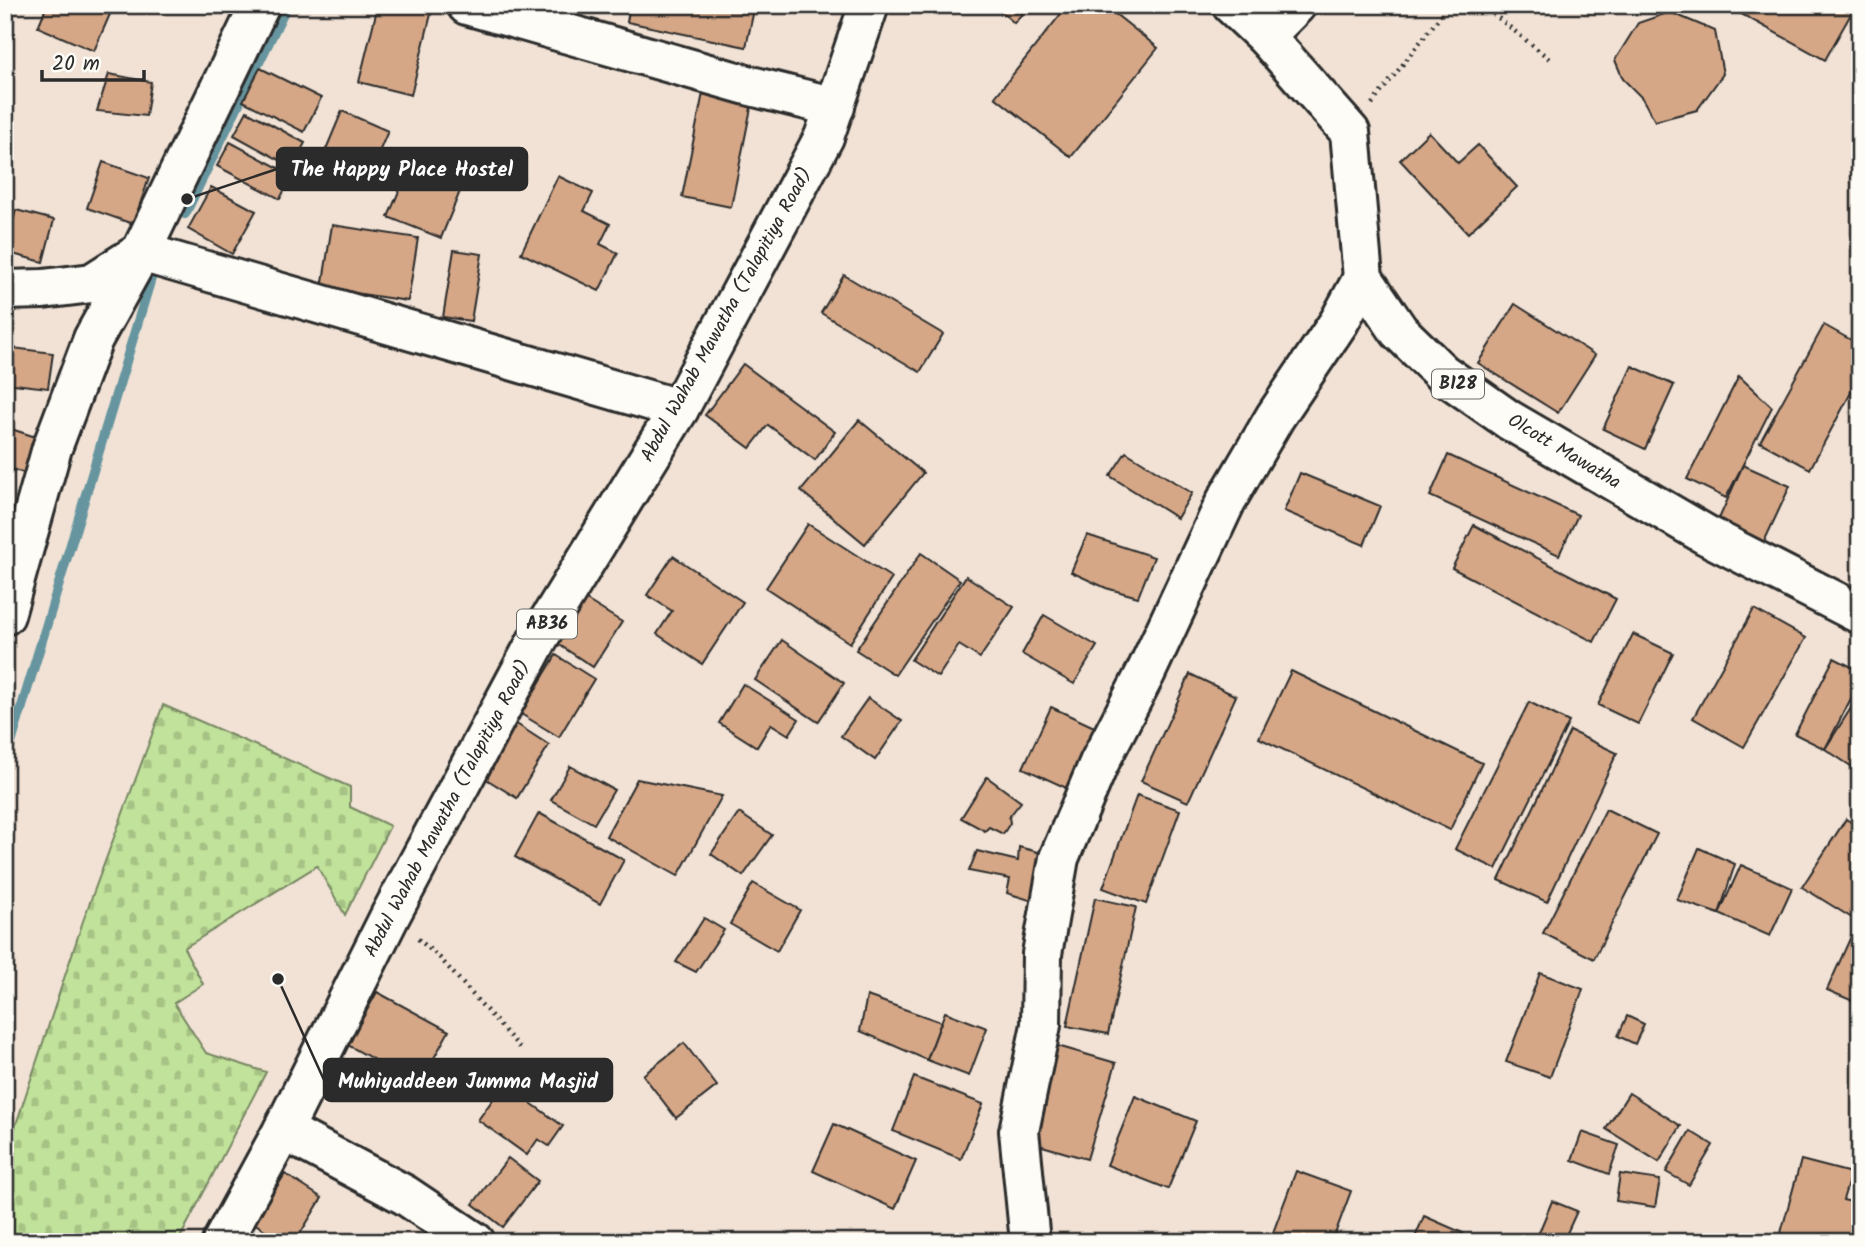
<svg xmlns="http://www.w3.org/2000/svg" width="1865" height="1247" viewBox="0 0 1865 1247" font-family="Kalam,sans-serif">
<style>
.cemetery{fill:url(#cemetery-stones);stroke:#768662;stroke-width:2}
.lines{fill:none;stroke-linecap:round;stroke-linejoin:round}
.stream{stroke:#66959f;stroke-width:10}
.building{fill:#d5a787;stroke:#2b2b2b;stroke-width:2}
.minor-casing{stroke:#2b2b2b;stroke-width:44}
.primary-casing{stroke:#2b2b2b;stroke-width:44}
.path{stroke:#2b2b2b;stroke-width:4.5;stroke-dasharray:2 5;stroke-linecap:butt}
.minor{stroke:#fdfcf7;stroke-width:38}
.primary{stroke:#fdfcf7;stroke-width:38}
.labels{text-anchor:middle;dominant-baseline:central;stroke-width:5;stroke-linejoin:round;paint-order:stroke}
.shield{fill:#fdfcf7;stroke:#6a6a68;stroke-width:2}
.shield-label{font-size:18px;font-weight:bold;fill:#2b2b2b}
.street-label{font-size:19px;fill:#2b2b2b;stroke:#fdfcf7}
.leader{fill:none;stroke:#2b2b2b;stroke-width:2.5}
.callout-dot{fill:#2b2b2b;stroke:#fdfcf7;stroke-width:2.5}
.callout{fill:#2b2b2b;stroke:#2b2b2b;stroke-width:2.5}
.callout-label{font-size:21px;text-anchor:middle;font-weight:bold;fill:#fff}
</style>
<defs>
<pattern id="cemetery-stones" width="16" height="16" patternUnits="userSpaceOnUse" patternTransform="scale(1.75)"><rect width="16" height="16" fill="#c1e29a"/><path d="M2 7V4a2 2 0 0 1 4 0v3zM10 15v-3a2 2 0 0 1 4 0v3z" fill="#a6c285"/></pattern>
</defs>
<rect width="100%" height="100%" fill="#f1e2d5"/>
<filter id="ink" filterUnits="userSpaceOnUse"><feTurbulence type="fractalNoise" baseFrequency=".0143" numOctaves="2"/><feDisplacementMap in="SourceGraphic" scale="14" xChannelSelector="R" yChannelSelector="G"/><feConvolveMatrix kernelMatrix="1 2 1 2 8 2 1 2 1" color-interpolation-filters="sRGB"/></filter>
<g filter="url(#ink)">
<path class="cemetery" d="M 163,705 L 350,787 L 350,807 L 390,826 L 345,915 L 317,866 L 184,948 L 203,984 L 174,1003 L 206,1053 L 266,1072 L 178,1242 L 5,1242 L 5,1158 L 83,921 Z"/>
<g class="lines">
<g class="stream">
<path d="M 185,214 L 287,5"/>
<path d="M 5,763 L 152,275"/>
</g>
</g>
<g class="building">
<path d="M 47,5 L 114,5 L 94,51 L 38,27 Z"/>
<path d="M 378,5 L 433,6 L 411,95 L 359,82 Z"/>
<path d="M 630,5 L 755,5 L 746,47 L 627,22 Z"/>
<path d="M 994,5 L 1030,5 L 1014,23 Z"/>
<path d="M 1068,5 L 1104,5 L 1158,48 L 1071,157 L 995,97 Z"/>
<path d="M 1739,5 L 1856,5 L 1825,60 L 1736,11 Z"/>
<path d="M 1670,12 L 1715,31 L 1723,74 L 1697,110 L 1655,121 L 1642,98 L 1623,79 L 1615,60 L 1638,23 Z"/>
<path d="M 260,68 L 321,98 L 304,132 L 243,101 Z"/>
<path d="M 109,74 L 151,82 L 146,116 L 97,111 Z"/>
<path d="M 704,88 L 753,98 L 731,207 L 682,197 Z"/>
<path d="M 247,111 L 305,143 L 292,167 L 234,135 Z"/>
<path d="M 342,111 L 388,131 L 365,185 L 319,166 Z"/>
<path d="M 1429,132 L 1458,163 L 1478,145 L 1517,187 L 1468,233 L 1400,160 Z"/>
<path d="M 230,142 L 292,175 L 280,199 L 217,166 Z"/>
<path d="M 413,158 L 465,179 L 441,238 L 388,217 Z"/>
<path d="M 103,162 L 149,178 L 133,224 L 87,208 Z"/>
<path d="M 558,176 L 593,193 L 584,211 L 610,224 L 600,244 L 618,253 L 599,291 L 521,253 Z"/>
<path d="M 211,187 L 256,211 L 232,254 L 188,229 Z"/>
<path d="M 16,210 L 54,220 L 43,262 L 5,252 Z"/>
<path d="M 332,225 L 418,238 L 408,301 L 322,288 Z"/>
<path d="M 454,250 L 482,254 L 471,321 L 443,317 Z"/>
<path d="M 844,275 L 943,334 L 920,372 L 821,313 Z"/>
<path d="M 1515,304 L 1595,355 L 1558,413 L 1478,363 Z"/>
<path d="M 1824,325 L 1860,345 L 1860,376 L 1810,469 L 1760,442 Z"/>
<path d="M 5,347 L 53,353 L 48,388 L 5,383 Z"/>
<path d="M 743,364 L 835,432 L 815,460 L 768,425 L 750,448 L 705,415 Z"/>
<path d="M 1632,366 L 1674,385 L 1645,449 L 1603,429 Z"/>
<path d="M 1739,376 L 1772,407 L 1726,498 L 1687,479 Z"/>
<path d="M 859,420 L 923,473 L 865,544 L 801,491 Z"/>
<path d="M 5,427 L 48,441 L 36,477 L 8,468 L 5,476 Z"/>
<path d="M 1126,452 L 1192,493 L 1177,518 L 1110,476 Z"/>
<path d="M 1448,455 L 1578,515 L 1559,555 L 1430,496 Z"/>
<path d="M 1743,465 L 1790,486 L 1764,542 L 1718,521 Z"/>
<path d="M 1300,473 L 1380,506 L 1364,545 L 1284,511 Z"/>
<path d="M 808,524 L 892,578 L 850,643 L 766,588 Z"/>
<path d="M 1474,525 L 1616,599 L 1594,642 L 1452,568 Z"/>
<path d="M 1087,535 L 1154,557 L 1138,597 L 1106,588 L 1071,572 Z"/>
<path d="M 921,553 L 960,580 L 895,675 L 856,650 Z"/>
<path d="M 673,556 L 743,602 L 702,664 L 657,634 L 672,611 L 647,595 Z"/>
<path d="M 966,576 L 1014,607 L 980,658 L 959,645 L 938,677 L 911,660 Z"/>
<path d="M 583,598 L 622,622 L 593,667 L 555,642 Z"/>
<path d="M 1754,609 L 1806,638 L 1744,747 L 1693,718 Z"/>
<path d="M 1044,615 L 1097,646 L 1074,684 L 1022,654 Z"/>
<path d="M 1633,634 L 1673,653 L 1638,724 L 1598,705 Z"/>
<path d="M 782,640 L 844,683 L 818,722 L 755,680 Z"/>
<path d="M 556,655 L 594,679 L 559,737 L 521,714 Z"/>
<path d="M 1834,658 L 1860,671 L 1860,681 L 1825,749 L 1795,734 Z"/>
<path d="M 1291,671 L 1482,763 L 1450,830 L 1259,738 Z"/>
<path d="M 1190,674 L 1236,696 L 1188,802 L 1141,781 Z"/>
<path d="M 743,684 L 799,719 L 789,735 L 771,724 L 757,747 L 719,723 Z"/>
<path d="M 1860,694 L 1860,772 L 1825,749 Z"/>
<path d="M 868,698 L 902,721 L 875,760 L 841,736 Z"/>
<path d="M 1529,702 L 1569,722 L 1496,869 L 1455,849 Z"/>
<path d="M 1051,707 L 1103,731 L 1075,792 L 1023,768 Z"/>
<path d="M 515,723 L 549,745 L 517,798 L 483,777 Z"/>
<path d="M 1570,731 L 1617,753 L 1547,902 L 1499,880 Z"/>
<path d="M 570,766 L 614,790 L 594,824 L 551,800 Z"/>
<path d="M 987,777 L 1021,802 L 1009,817 L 1010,823 L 1003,834 L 989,827 L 985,831 L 961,818 Z"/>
<path d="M 637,779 L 722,796 L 678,876 L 606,836 Z"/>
<path d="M 1137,795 L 1180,810 L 1146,904 L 1103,888 Z"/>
<path d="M 1606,809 L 1657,834 L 1594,959 L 1543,933 Z"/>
<path d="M 539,813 L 624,860 L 600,904 L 515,857 Z"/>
<path d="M 739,813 L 772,835 L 743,876 L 711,854 Z"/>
<path d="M 1846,819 L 1860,828 L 1860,923 L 1802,887 Z"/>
<path d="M 1019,847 L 1049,855 L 1036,902 L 1007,893 L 1010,879 L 969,871 L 977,851 L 1018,861 Z"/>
<path d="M 1699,848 L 1735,864 L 1719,914 L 1677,900 Z"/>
<path d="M 1741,865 L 1792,888 L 1770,936 L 1719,914 Z"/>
<path d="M 753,883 L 800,910 L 777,951 L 730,924 Z"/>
<path d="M 1095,898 L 1136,907 L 1108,1034 L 1067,1026 Z"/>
<path d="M 704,918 L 724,930 L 696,972 L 676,962 Z"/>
<path d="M 1852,934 L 1860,938 L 1860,1004 L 1827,990 Z"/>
<path d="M 1540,973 L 1583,989 L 1550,1077 L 1506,1062 Z"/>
<path d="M 377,992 L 449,1031 L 419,1085 L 348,1045 Z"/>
<path d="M 867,996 L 941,1022 L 927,1060 L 860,1031 Z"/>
<path d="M 945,1012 L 987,1028 L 969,1076 L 927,1060 Z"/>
<path d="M 1627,1016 L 1644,1024 L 1635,1044 L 1618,1036 Z"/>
<path d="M 684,1043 L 717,1086 L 676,1118 L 643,1075 Z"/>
<path d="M 1054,1045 L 1116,1063 L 1087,1159 L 1025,1141 Z"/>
<path d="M 914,1077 L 983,1104 L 961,1159 L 893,1131 Z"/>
<path d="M 504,1084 L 563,1126 L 549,1146 L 538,1139 L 527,1155 L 478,1120 Z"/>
<path d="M 1629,1093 L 1681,1126 L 1659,1162 L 1606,1129 Z"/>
<path d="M 1135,1096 L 1196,1121 L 1168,1189 L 1107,1165 Z"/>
<path d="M 834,1124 L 916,1161 L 895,1209 L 813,1171 Z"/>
<path d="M 1690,1131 L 1713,1145 L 1689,1185 L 1666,1172 Z"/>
<path d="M 1582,1132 L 1619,1145 L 1609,1174 L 1572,1160 Z"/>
<path d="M 508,1158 L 538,1181 L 503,1227 L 473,1204 Z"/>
<path d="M 1801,1160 L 1851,1173 L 1843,1200 L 1860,1204 L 1860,1220 L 1854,1242 L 1779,1240 Z"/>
<path d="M 1296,1171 L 1351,1191 L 1332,1242 L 1281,1242 L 1271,1238 Z"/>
<path d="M 285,1174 L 322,1198 L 295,1242 L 283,1242 L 254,1223 Z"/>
<path d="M 1620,1174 L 1660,1180 L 1655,1207 L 1616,1201 Z"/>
<path d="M 1552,1201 L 1577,1211 L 1563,1242 L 1535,1242 Z"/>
<path d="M 1424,1216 L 1463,1233 L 1459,1242 L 1413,1242 Z"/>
</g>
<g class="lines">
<g class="minor-casing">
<g id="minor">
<path d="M 467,5 L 747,85 L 835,107"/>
<path d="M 1265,36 L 1296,5"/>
<path d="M 5,290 L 43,289 L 92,283 L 141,252 L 260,5"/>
<path d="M 5,615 L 52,448 L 93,339 L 141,252 L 679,409"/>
<path d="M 283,1130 L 405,1195 L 475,1242"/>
<path d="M 1030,1242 L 1019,1131 L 1041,1025 L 1042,954 L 1059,858 L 1099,763 L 1146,672 L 1226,501 L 1275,417 L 1339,322 L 1363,278"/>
</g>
</g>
<g class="primary-casing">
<g id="primary">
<path d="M 1232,5 L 1265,36 L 1350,132 L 1363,278 L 1399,331 L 1442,373 L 1509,420 L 1706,535 L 1860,614"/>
<path d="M 222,1242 L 283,1130 L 390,916 L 539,637 L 679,409 L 824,137 L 869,5"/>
</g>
</g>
<g class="path">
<path d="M 1482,5 L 1552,61"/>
<path d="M 1372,104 L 1449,5"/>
<path d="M 418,939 L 440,958 L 521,1049"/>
</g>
<use href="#minor" class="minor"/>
<use href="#primary" class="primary"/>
</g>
</g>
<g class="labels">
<g class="shield">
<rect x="1432" y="369.5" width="52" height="29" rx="5"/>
<rect x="517" y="609.5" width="60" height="29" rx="5"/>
</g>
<g class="shield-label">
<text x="1458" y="384">B128</text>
<text x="547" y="624">AB36</text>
</g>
<g class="street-label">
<text transform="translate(727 315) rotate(-61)">Abdul Wahab Mawatha (Talapitiya Road)</text>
<text transform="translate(1564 452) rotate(31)">Olcott Mawatha</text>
<text transform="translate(448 809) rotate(-62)">Abdul Wahab Mawatha (Talapitiya Road)</text>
</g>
</g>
<path class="leader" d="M187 199L277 169M278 979L324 1080"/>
<g class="callout-dot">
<circle cx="187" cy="199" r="7"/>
<circle cx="278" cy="979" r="7"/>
</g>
<g class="callout">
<rect x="277" y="148" width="250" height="42" rx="7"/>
<rect x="324" y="1059" width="288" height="42" rx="7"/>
</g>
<g class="callout-label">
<text x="402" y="176">The Happy Place Hostel</text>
<text x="468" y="1088">Muhiyaddeen Jumma Masjid</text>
</g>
<rect width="1865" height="1247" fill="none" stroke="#fdfcf7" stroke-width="28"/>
<rect x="14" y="14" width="1837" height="1219" fill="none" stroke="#2b2b2b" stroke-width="2.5" filter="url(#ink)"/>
<path d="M42 70v10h102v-10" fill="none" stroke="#2b2b2b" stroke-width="3.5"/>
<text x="52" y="70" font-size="21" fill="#2b2b2b" stroke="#fdfcf7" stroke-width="5" paint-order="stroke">20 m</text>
</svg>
